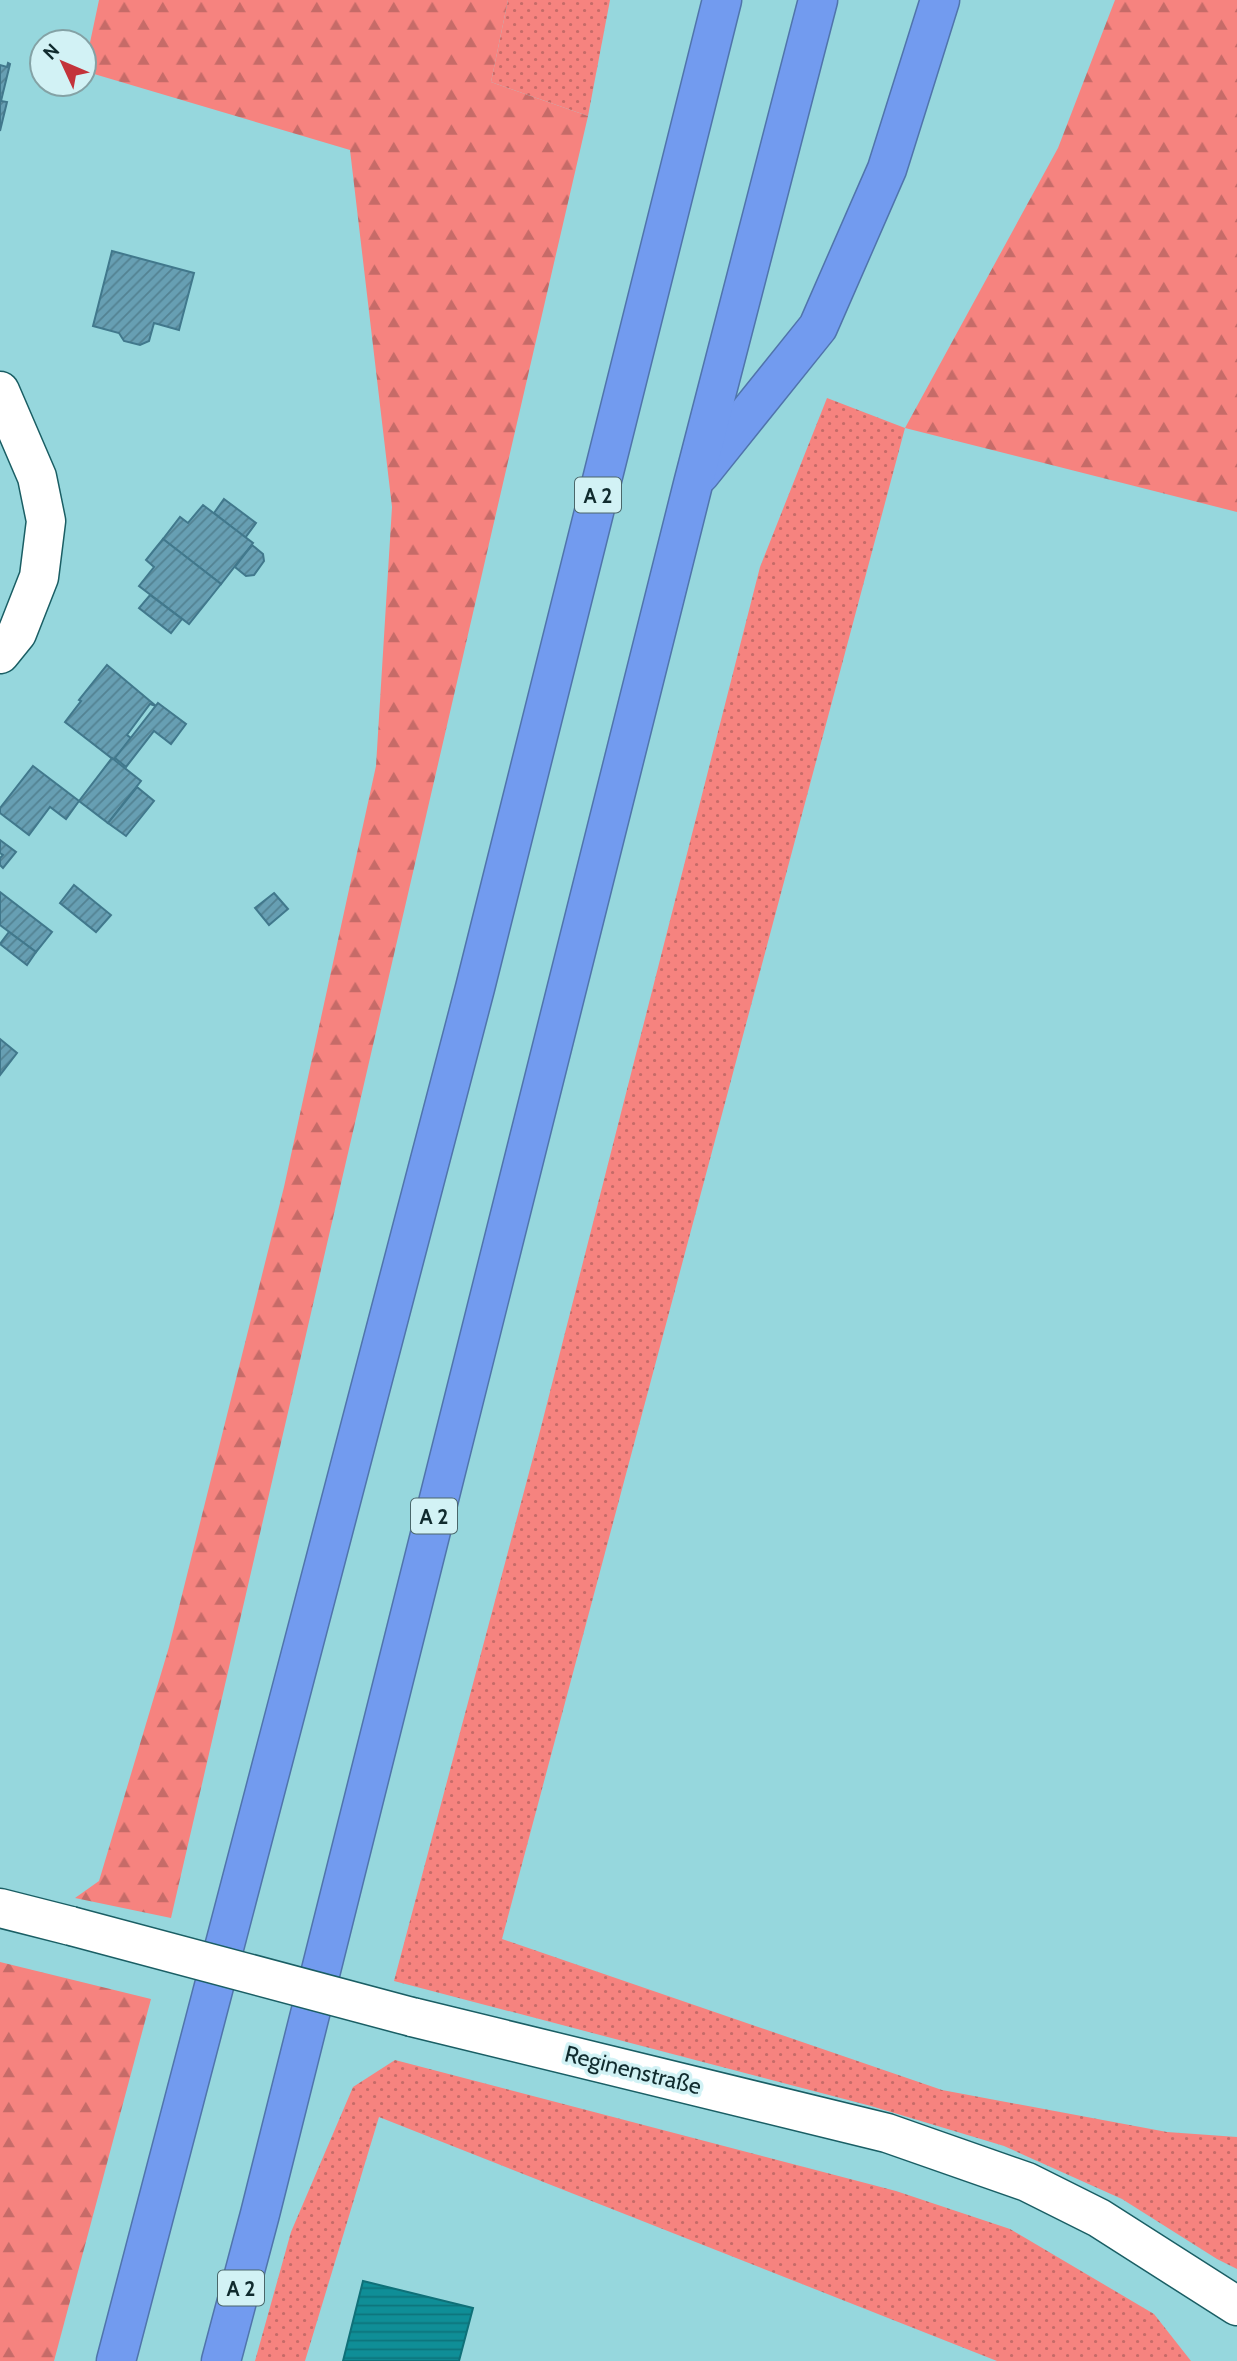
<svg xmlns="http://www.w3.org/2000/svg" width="1237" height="2361" viewBox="0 0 1237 2361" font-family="Cabin,sans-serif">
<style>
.green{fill:url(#green-dots)}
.forest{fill:url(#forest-firs)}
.water{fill:url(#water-rules);stroke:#0f7078;stroke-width:2}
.building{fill:url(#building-hatch);stroke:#41788c;stroke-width:2}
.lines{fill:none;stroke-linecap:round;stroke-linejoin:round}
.minor-casing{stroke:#1a5e64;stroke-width:41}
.highway-casing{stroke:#5074ab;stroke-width:41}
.minor{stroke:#fff;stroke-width:38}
.highway{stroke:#729bef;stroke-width:38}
.minor-bridge-casing{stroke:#1a5e64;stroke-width:41;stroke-linecap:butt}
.minor-bridge{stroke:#fff;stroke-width:38}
.labels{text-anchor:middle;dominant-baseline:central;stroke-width:7;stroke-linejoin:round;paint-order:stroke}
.shield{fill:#d2f2f5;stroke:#4a676a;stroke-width:2}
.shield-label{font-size:21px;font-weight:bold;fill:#102b2e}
.street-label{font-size:23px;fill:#102b2e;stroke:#d2f2f5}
</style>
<defs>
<pattern id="green-dots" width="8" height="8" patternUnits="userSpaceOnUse" patternTransform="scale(1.75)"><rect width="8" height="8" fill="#f6837f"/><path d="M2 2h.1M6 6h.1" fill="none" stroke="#c66b68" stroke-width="1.8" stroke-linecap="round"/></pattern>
<pattern id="forest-firs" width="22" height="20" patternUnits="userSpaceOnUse" patternTransform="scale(1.75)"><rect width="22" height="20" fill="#f6837f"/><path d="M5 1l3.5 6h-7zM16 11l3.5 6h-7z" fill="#c66b68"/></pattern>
<pattern id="water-rules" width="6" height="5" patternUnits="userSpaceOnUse" patternTransform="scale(1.75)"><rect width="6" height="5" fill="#0f8e97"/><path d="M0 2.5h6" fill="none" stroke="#0d747c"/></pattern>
<pattern id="building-hatch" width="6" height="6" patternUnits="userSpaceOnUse" patternTransform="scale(1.75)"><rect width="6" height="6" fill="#679fb3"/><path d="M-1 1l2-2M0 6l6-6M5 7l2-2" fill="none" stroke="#538292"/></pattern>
</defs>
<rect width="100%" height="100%" fill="#96d7dd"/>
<g class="green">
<path d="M 508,0 L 610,0 L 588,116 L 491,82 Z"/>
<path d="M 827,398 L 905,428 L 502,1939 L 942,2090 L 1167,2132 L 1237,2137 L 1237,2269 L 1217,2259 L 1122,2199 L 1004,2146 L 871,2106 L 394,1981 L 539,1435 L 760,567 Z"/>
<path d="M 395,2060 L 896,2191 L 1010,2229 L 1154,2314 L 1191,2361 L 997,2361 L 379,2117 L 305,2361 L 255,2361 L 291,2232 L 353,2087 Z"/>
</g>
<g class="forest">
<path d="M 99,0 L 508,0 L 491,82 L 588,116 L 171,1918 L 75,1898 L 99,1881 L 169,1647 L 284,1187 L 376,766 L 392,507 L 350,150 L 84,71 Z"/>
<path d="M 1115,0 L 1237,0 L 1237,512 L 905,428 L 1058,148 Z"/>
<path d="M 0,1962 L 151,1999 L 54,2361 L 0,2361 Z"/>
</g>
<path class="water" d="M 363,2281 L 473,2308 L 459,2361 L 343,2361 Z"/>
<g class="building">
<path d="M 8,63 L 10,64 L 1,101 L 7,102 L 0,131 L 0,65 L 7,67 Z"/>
<path d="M 112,251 L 194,273 L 179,330 L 154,323 L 149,341 L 140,345 L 124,341 L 119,333 L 93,326 Z"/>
<path d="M 224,499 L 256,523 L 245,538 L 214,513 Z"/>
<path d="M 203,505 L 253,543 L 221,584 L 163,539 L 180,517 L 188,523 Z"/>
<path d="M 163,539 L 221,584 L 189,624 L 139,586 L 154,567 L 146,560 Z"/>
<path d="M 252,545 L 263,554 L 264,561 L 254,575 L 246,576 L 235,567 Z"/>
<path d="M 150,595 L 182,619 L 171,633 L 139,608 Z"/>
<path d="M 107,665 L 156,706 L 150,704 L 127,735 L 131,738 L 114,760 L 65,722 L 81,701 L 79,700 Z"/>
<path d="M 158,703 L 186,724 L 171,744 L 154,731 L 126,767 L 115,758 Z"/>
<path d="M 112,758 L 141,781 L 108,823 L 79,801 Z"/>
<path d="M 33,766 L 79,801 L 66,819 L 50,807 L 29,835 L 0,813 L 0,808 Z"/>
<path d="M 137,787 L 154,801 L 126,836 L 108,823 Z"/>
<path d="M 0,840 L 16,852 L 3,868 L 0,865 L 0,858 L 3,855 L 0,853 Z"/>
<path d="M 74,885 L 111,915 L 96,932 L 60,903 Z"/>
<path d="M 0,892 L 52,932 L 36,952 L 0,925 Z"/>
<path d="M 274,893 L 288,909 L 269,925 L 255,908 Z"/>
<path d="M 9,932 L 36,952 L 27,965 L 0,944 Z"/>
<path d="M 0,1039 L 17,1053 L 0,1075 Z"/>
</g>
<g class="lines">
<g class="minor-casing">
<g id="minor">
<path d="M 0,391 L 37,477 L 46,521 L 39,577 L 17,633 L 0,654"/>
<path d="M 0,1908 L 71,1926"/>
<path d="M 412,2017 L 887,2133 L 1027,2182 L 1099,2218 L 1237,2306"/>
</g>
</g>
<g class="highway-casing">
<g id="highway">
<path d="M 700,474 L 818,327 L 887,169 L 940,0"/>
<path d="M 116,2361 L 475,988 L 722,0"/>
<path d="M 221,2361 L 260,2214 L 693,484 L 818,0"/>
</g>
</g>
<use href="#minor" class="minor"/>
<use href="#highway" class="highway"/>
<g class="minor-bridge-casing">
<path id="minor-bridge" d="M 71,1926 L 412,2017"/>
</g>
<use href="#minor-bridge" class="minor-bridge"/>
</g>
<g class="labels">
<g class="shield">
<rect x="575" y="477.5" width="46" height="35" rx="5"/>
<rect x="411" y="1498.5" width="46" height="35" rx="5"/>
<rect x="218" y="2270.5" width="46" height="35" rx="5"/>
</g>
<g class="shield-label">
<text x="598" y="495">A 2</text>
<text x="434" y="1516">A 2</text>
<text x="241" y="2288">A 2</text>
</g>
<g class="street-label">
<text transform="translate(633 2070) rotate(14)">Reginenstraße</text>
</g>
</g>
<g transform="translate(63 63) rotate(314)"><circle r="33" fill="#d2f2f5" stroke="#84a2a5" stroke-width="2"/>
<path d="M0-5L12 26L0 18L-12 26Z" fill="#c3333a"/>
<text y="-10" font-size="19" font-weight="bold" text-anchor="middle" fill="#102b2e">N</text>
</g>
</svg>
